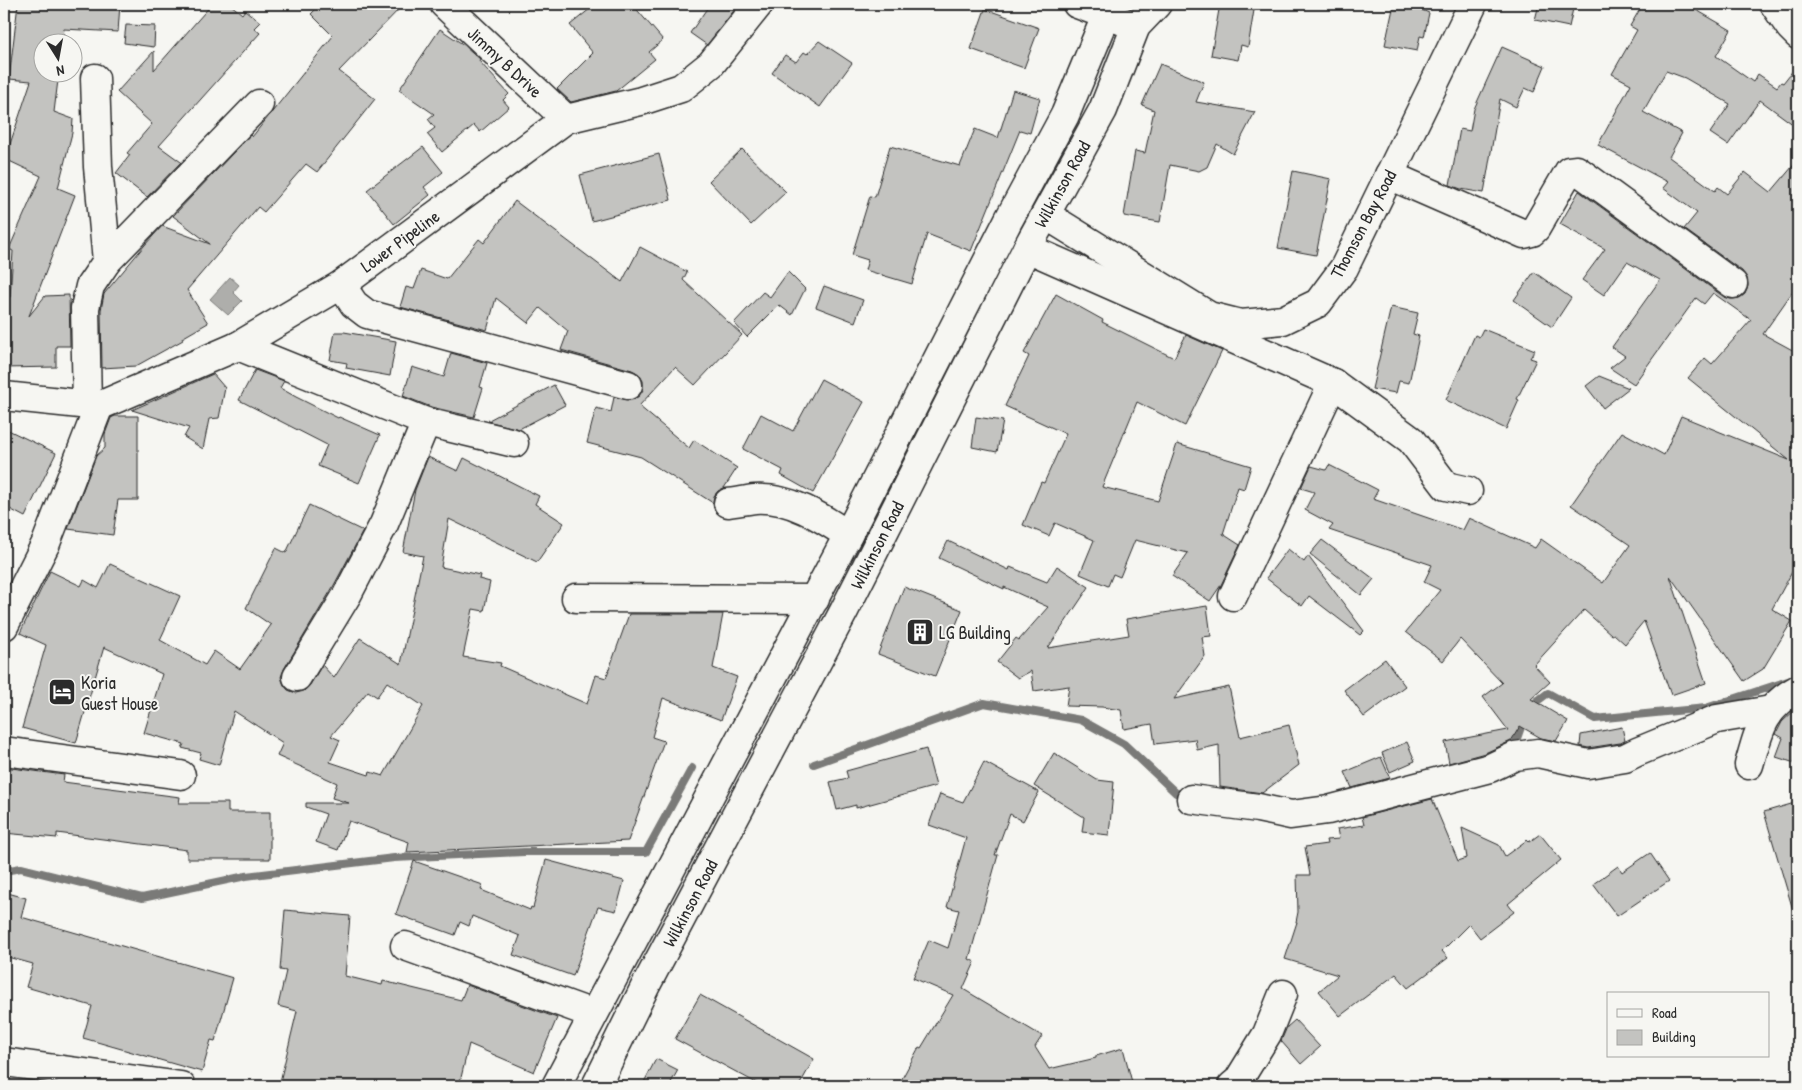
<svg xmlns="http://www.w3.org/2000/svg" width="1802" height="1090" viewBox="0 0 1802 1090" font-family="'Patrick Hand',sans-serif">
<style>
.water{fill:#aeaeab;stroke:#7a7a78}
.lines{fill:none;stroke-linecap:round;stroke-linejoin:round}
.stream{stroke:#7a7a78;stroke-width:8}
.building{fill:#c3c3c0;stroke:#2b2b2b;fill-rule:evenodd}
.street-casing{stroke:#2b2b2b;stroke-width:31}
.primary-casing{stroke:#2b2b2b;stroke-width:31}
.street{stroke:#f6f6f2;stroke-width:28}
.primary{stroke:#f6f6f2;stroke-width:28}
.labels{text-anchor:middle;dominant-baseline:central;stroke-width:4;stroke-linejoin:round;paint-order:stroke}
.street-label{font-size:18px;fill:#2b2b2b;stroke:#f6f6f2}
.poi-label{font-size:18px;fill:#2b2b2b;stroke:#f6f6f2;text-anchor:start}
</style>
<rect width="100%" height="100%" fill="#f6f6f2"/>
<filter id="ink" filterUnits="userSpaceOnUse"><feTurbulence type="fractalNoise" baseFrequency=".02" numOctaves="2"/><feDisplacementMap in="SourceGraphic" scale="10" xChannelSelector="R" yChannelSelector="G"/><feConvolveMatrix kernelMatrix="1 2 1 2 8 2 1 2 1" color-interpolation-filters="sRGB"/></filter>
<g filter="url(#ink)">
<path class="water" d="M 230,277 L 239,285 L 233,292 L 242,301 L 228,315 L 210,299 Z"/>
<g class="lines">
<g class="stream">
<path d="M 1798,588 L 1796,596 L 1798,615"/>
<path d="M 1528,708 L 1548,693 L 1595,719 L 1706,708 L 1794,679 L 1798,670"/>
<path d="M 1510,749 L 1515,744 L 1524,719"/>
<path d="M 814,764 L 984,703 L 1081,720 L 1124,744 L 1176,793 L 1188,794"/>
<path d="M 4,871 L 21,868 L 142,898 L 246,876 L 394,858 L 524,852 L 646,852 L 692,768"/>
</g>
</g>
<g class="building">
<path d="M 18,4 L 120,4 L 118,32 L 64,29 L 62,42 L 42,42 L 42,72 L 59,72 L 54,112 L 73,119 L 72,133 L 58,188 L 75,195 L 29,316 L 45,296 L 69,295 L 70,346 L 56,346 L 56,367 L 4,368 L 4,297 L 10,297 L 13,251 L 9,249 L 41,176 L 5,159 L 31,81 L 9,79 Z"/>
<path d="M 212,4 L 230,4 L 242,14 L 245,10 L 260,22 L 254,28 L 260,33 L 159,146 L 181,162 L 147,197 L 116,173 L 130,155 L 127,153 L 152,124 L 117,92 L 154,51 L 154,70 Z"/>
<path d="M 321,4 L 404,4 L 339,71 L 375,99 L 317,172 L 306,164 L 264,212 L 258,207 L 187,290 L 208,323 L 182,338 L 183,340 L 136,366 L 102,368 L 101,310 L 104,294 L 144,246 L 162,226 L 210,244 L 173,216 L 250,135 L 252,137 L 333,36 L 311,14 Z"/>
<path d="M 596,4 L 632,4 L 663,40 L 649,52 L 655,59 L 616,91 L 571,102 L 557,89 L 593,53 L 570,25 Z"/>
<path d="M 710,4 L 739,4 L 707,45 L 690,33 Z"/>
<path d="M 1220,4 L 1255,4 L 1248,47 L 1241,45 L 1238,60 L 1211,55 Z"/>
<path d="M 1394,4 L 1408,4 L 1429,13 L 1424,37 L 1420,36 L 1417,51 L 1385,45 Z"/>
<path d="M 1539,4 L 1574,4 L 1569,27 L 1535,20 Z"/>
<path d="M 1643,4 L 1686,4 L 1731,30 L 1716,56 L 1753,82 L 1758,74 L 1777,87 L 1781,82 L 1783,83 L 1798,64 L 1798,128 L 1760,100 L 1728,145 L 1710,133 L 1730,104 L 1685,78 L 1666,71 L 1643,112 L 1682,133 L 1669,157 L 1715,191 L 1718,187 L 1727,194 L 1745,172 L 1771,192 L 1798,160 L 1798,284 L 1763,334 L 1798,353 L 1798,561 L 1772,609 L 1792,621 L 1763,669 L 1744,681 L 1670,576 L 1706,683 L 1671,695 L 1644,621 L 1625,644 L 1614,634 L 1612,635 L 1584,610 L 1534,665 L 1550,682 L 1531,699 L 1568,721 L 1556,741 L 1541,738 L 1520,726 L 1511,741 L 1485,753 L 1449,763 L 1445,742 L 1508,730 L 1483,697 L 1502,683 L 1460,639 L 1443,661 L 1406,632 L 1440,590 L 1424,582 L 1432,565 L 1329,530 L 1333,525 L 1305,510 L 1314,492 L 1301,488 L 1311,466 L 1326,470 L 1329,465 L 1378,490 L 1373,499 L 1463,530 L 1469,518 L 1535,548 L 1541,539 L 1603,583 L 1630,545 L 1571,505 L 1622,432 L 1664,455 L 1681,416 L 1789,460 L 1688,378 L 1705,358 L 1712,364 L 1751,320 L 1713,293 L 1704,304 L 1696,298 L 1634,384 L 1610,368 L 1625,356 L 1612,347 L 1660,280 L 1627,262 L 1604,295 L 1582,280 L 1605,249 L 1560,224 L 1579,191 L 1724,297 L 1731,299 L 1739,298 L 1745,294 L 1748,286 L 1747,278 L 1742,271 L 1684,229 L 1697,213 L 1663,188 L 1668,182 L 1598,145 L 1631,84 L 1612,74 L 1637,30 L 1630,26 Z"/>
<path d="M 985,9 L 1039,28 L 1024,68 L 971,49 Z"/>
<path d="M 126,25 L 155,26 L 154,47 L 124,43 Z"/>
<path d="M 440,29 L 464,45 L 480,59 L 479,61 L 509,94 L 503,100 L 509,107 L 480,132 L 474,125 L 442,152 L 427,134 L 435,128 L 428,119 L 434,114 L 399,90 Z"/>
<path d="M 819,41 L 852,63 L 820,107 L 772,73 L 785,55 L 796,62 L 804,52 L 807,54 Z"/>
<path d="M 1502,47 L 1545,66 L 1534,92 L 1525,88 L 1516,107 L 1500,99 L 1484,193 L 1461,189 L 1450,185 L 1460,129 L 1470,131 L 1474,109 Z"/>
<path d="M 1160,64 L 1204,82 L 1196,102 L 1255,112 L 1233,154 L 1217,144 L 1207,167 L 1199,171 L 1170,165 L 1160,222 L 1124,216 L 1135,151 L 1145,153 L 1154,110 L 1142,105 Z"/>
<path d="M 1013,90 L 1040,98 L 1030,133 L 1020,130 L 971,251 L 927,234 L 912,284 L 865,270 L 868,260 L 852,255 L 870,196 L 875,197 L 890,146 L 960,166 L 975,129 L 998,138 Z"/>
<path d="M 423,147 L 443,172 L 424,187 L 430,195 L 394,224 L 367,190 Z"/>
<path d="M 742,149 L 786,192 L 751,225 L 709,181 Z"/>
<path d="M 659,154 L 671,200 L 592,221 L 580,175 Z"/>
<path d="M 1293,171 L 1331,179 L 1316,255 L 1278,248 Z"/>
<path d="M 515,201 L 622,282 L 640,247 L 687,272 L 683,280 L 742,335 L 695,385 L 675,367 L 639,406 L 689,448 L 694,440 L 737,468 L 724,488 L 718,491 L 714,496 L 713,503 L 641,457 L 587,443 L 596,408 L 611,412 L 614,397 L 632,400 L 639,396 L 643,390 L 643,381 L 639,374 L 632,370 L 561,350 L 568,331 L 540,308 L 528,323 L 496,298 L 487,330 L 400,307 L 406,287 L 414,289 L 421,270 L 447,279 L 479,239 L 484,243 Z"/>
<path d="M 788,272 L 805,289 L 792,315 L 779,305 L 747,337 L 734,323 L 763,292 L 770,297 Z"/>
<path d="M 1534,272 L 1571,298 L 1552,327 L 1514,300 Z"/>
<path d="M 824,286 L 863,300 L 855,322 L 816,307 Z"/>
<path d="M 1056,294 L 1103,320 L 1102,322 L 1174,358 L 1186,335 L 1222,351 L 1185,426 L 1137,402 L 1102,487 L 1158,501 L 1177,444 L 1251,466 L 1244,489 L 1238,487 L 1223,534 L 1240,545 L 1221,585 L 1210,601 L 1172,576 L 1188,553 L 1135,540 L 1120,577 L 1113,574 L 1108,586 L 1080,574 L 1094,540 L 1055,523 L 1049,536 L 1023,525 L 1041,482 L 1044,483 L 1066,434 L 1005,406 L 1029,356 L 1024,353 Z"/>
<path d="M 1391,307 L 1418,313 L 1413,334 L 1419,336 L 1409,383 L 1399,381 L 1396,393 L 1372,389 Z"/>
<path d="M 1483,329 L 1535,350 L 1530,358 L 1536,360 L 1517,399 L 1519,400 L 1506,429 L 1446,400 L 1475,335 L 1479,337 Z"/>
<path d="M 335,332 L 344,332 L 396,341 L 390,376 L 346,368 L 347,363 L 330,360 Z"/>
<path d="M 451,353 L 487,363 L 480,387 L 483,388 L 474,417 L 431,407 L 403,396 L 412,367 L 444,377 Z"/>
<path d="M 255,370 L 284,381 L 280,388 L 296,397 L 338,418 L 339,417 L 380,435 L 359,483 L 318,466 L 327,445 L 239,400 Z"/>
<path d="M 213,374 L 225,388 L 219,418 L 209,419 L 203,449 L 184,437 L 189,428 L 132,410 Z"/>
<path d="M 1599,376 L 1629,388 L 1603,408 L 1586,386 Z"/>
<path d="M 821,379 L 864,402 L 813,493 L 781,475 L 783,470 L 743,449 L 761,414 L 793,431 Z"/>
<path d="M 554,385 L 565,405 L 519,429 L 487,421 Z"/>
<path d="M 115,416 L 138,416 L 138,500 L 118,500 L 113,535 L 68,529 L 96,456 L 105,448 L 105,434 L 111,418 Z"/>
<path d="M 976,417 L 1003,421 L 997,452 L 972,447 Z"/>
<path d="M 4,428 L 56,453 L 25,517 L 4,506 Z"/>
<path d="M 428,457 L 458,471 L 464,458 L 539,496 L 535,504 L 564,523 L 537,562 L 449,519 L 441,567 L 480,575 L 479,579 L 490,582 L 484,611 L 473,609 L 463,657 L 501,663 L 500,666 L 587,704 L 596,675 L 606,678 L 629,614 L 723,614 L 713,668 L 737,677 L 721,720 L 663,698 L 652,737 L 664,741 L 628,841 L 407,852 L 409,842 L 349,821 L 338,850 L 316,842 L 326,814 L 306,807 L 306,803 L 349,803 L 332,798 L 337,783 L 277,756 L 283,743 L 234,711 L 219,765 L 199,759 L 201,753 L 182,748 L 184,744 L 144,733 L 162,674 L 104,647 L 76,743 L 22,728 L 46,645 L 20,633 L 50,571 L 81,586 L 84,580 L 98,588 L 110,564 L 180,596 L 160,640 L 205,665 L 214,651 L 240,669 L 271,625 L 246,608 L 276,548 L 286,553 L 309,505 L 363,531 L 333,587 L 284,669 L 281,677 L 284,685 L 288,690 L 296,693 L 304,691 L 310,685 L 322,665 L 334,678 L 360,638 L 401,664 L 423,556 L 403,552 L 415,490 ZM 387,682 L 423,706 L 383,776 L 370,772 L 369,775 L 330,762 L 340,740 L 331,736 L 368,691 L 377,697 Z"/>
<path d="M 1322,540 L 1374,579 L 1361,595 L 1310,554 Z"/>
<path d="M 948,541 L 1009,570 L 1010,567 L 1047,582 L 1057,566 L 1089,587 L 1048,648 L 1129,635 L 1126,619 L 1207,606 L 1211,636 L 1202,637 L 1205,656 L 1174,699 L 1229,687 L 1240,737 L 1289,725 L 1299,765 L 1262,793 L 1220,787 L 1219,745 L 1197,750 L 1195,739 L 1155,744 L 1152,724 L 1124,729 L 1121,710 L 1102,707 L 1066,706 L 1069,686 L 1034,691 L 1031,671 L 1018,678 L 997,662 L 1016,638 L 1019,640 L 1048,607 L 1004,587 L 1004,589 L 939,558 Z"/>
<path d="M 1288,549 L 1304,562 L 1308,556 L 1364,631 L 1360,635 L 1309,596 L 1302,606 L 1266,578 Z"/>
<path d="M 904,587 L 962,610 L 935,676 L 878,654 Z"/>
<path d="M 1385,659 L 1405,686 L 1364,717 L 1344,690 Z"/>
<path d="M 1798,707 L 1798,764 L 1776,757 L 1783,738 L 1776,734 L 1782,722 Z"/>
<path d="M 1622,727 L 1625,741 L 1620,743 L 1588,748 L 1580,746 L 1581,735 Z"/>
<path d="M 1407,742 L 1415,761 L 1390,772 L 1382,753 Z"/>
<path d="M 926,749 L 936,786 L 856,808 L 856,805 L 837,810 L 830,782 L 848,778 L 846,771 Z"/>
<path d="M 1054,753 L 1097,780 L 1114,782 L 1109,835 L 1082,832 L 1084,817 L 1034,786 Z"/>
<path d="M 1381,757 L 1390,778 L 1352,788 L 1345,772 Z"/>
<path d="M 984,762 L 1039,792 L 1023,821 L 1010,814 L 995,855 L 998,855 L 969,959 L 975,962 L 963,989 L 1042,1036 L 1035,1047 L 1049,1069 L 1096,1058 L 1096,1056 L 1123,1048 L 1133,1086 L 898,1086 L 919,1047 L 921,1048 L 953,995 L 913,978 L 929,940 L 948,948 L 959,910 L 947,907 L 966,838 L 929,825 L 940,794 L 963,802 Z"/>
<path d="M 4,767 L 64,775 L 63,782 L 180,797 L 179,803 L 228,803 L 228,812 L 270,812 L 270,859 L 187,859 L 187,850 L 57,833 L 57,838 L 4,833 Z"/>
<path d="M 1432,799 L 1458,861 L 1467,858 L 1462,828 L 1499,845 L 1505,856 L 1527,840 L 1529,842 L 1540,834 L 1561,860 L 1508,904 L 1514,912 L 1480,938 L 1469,924 L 1442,951 L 1448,958 L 1408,988 L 1396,974 L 1340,1016 L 1319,991 L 1338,975 L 1285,959 L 1297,922 L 1296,922 L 1298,912 L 1297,875 L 1310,875 L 1305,847 L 1327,844 L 1326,840 L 1339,839 L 1337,829 L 1364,825 L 1362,817 Z"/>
<path d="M 1798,802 L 1798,909 L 1793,910 L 1764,812 Z"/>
<path d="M 1650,853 L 1669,881 L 1617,916 L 1593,884 L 1618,866 L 1622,872 Z"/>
<path d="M 546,860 L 624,881 L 616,911 L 598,907 L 573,976 L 513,955 L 520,936 L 472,916 L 469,926 L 460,922 L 455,935 L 396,914 L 414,861 L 483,885 L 481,890 L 530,910 L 531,907 L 533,908 Z"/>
<path d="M 4,892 L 26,898 L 21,917 L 233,978 L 215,1041 L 211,1040 L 202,1072 L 83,1038 L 92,1006 L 26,987 L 33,964 L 4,956 Z"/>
<path d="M 285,910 L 350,916 L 345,976 L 382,985 L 383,981 L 461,1000 L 467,985 L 557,1018 L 534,1072 L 469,1044 L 459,1086 L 279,1086 L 297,1011 L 278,1006 L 286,971 L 280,970 Z"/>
<path d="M 700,995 L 814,1059 L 799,1086 L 762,1086 L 675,1039 Z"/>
<path d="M 1295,1020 L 1320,1047 L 1301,1064 L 1281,1041 L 1287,1027 Z"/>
<path d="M 656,1059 L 678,1070 L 669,1086 L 642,1086 Z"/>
</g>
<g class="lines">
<g class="street-casing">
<g id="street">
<path d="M 444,4 L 566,119"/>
<path d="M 1077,4 L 1136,26"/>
<path d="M 1774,4 L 1790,27 L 1798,35"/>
<path d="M 95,78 L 98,167 L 107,261"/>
<path d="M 1389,175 L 1524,234 L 1532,232 L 1536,228 L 1569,171 L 1577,170 L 1733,284"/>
<path d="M 1046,215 L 1209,316 L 1241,324 L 1283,320 L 1318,303 L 1344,268 L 1473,4"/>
<path d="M 1027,248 L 1333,383 L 1411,440 L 1446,486 L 1468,491"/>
<path d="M 341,285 L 354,304 L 367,314 L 628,385"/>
<path d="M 238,346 L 426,422 L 514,443"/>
<path d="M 4,396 L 99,406 L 238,346 L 341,285 L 566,119 L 641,101 L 681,88 L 711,64 L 759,4"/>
<path d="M 87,405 L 85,308 L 90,286 L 107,261 L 259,104"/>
<path d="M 728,503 C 737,502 746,500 755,499 C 790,497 821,517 848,535"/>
<path d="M 1233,596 L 1333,383"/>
<path d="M 576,598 L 815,599"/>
<path d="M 4,626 L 46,543 L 99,406"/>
<path d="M 297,677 L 347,595 L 384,524 L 426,422"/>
<path d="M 4,751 L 181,775"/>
<path d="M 1749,765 C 1759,730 1763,708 1798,689"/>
<path d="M 1191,799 L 1258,808 L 1291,815 L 1328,810 L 1490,768 L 1515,756 L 1538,753 L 1588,764 L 1625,758 L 1637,752 L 1717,719 L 1771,710"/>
<path d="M 405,946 L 593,1014"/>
<path d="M 4,1062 L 181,1086"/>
<path d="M 1232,1086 L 1238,1081 L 1267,1034 L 1283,994"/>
</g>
</g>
<g class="primary-casing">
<g id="primary">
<path d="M 556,1086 L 848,535 L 1009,219 L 1065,115 L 1111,4"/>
<path d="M 596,1086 L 645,987 L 844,611 L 1027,248 L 1103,110 L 1136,26 L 1157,4"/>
</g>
</g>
<use href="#street" class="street"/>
<use href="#primary" class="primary"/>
</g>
</g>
<defs>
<g id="building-square" transform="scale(1.4375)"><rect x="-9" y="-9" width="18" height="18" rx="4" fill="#2b2b2b" stroke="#f6f6f2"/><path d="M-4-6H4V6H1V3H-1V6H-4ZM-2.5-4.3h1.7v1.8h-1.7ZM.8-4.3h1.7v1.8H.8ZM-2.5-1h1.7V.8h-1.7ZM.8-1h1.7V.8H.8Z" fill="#fff"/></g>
<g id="hotel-square" transform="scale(1.4375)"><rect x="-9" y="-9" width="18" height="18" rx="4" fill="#2b2b2b" stroke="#f6f6f2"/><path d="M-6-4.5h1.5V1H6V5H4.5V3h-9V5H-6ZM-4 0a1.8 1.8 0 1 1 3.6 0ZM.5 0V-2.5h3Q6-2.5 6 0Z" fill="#fff"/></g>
</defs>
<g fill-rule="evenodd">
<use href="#building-square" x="920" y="632"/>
<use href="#hotel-square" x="62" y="692"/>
</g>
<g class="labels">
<g class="street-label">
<text transform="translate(505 62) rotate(43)">Jimmy B Drive</text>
<text transform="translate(1062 184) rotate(-61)">Wilkinson Road</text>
<text transform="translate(1363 224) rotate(-62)">Thomson Bay Road</text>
<text transform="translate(400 241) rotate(-36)">Lower Pipeline</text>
<text transform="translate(877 545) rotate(-63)">Wilkinson Road</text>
<text transform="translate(690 903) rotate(-62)">Wilkinson Road</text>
</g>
<g class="poi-label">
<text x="939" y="632">LG Building</text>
<text x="81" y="682">Koria<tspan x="81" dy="21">Guest House</tspan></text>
</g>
</g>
<rect width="1802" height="1090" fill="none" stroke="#f6f6f2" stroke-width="20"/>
<rect x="10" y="10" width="1782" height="1070" fill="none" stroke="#2b2b2b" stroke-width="2" filter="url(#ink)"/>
<rect x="1607" y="992" width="162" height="65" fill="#f6f6f2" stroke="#a5a5a2"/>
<rect x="1617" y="1009" width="25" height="8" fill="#f6f6f2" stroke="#a5a5a2"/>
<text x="1652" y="1018" font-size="15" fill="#2b2b2b">Road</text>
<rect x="1617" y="1030" width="25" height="15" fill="#c3c3c0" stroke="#a5a5a2"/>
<text x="1652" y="1042" font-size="15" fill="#2b2b2b">Building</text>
<g transform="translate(58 58) rotate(169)"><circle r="24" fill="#f6f6f2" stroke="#a5a5a2"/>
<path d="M0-4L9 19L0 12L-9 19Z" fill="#2b2b2b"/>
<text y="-8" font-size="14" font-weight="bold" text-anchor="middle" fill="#2b2b2b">N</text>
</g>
</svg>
